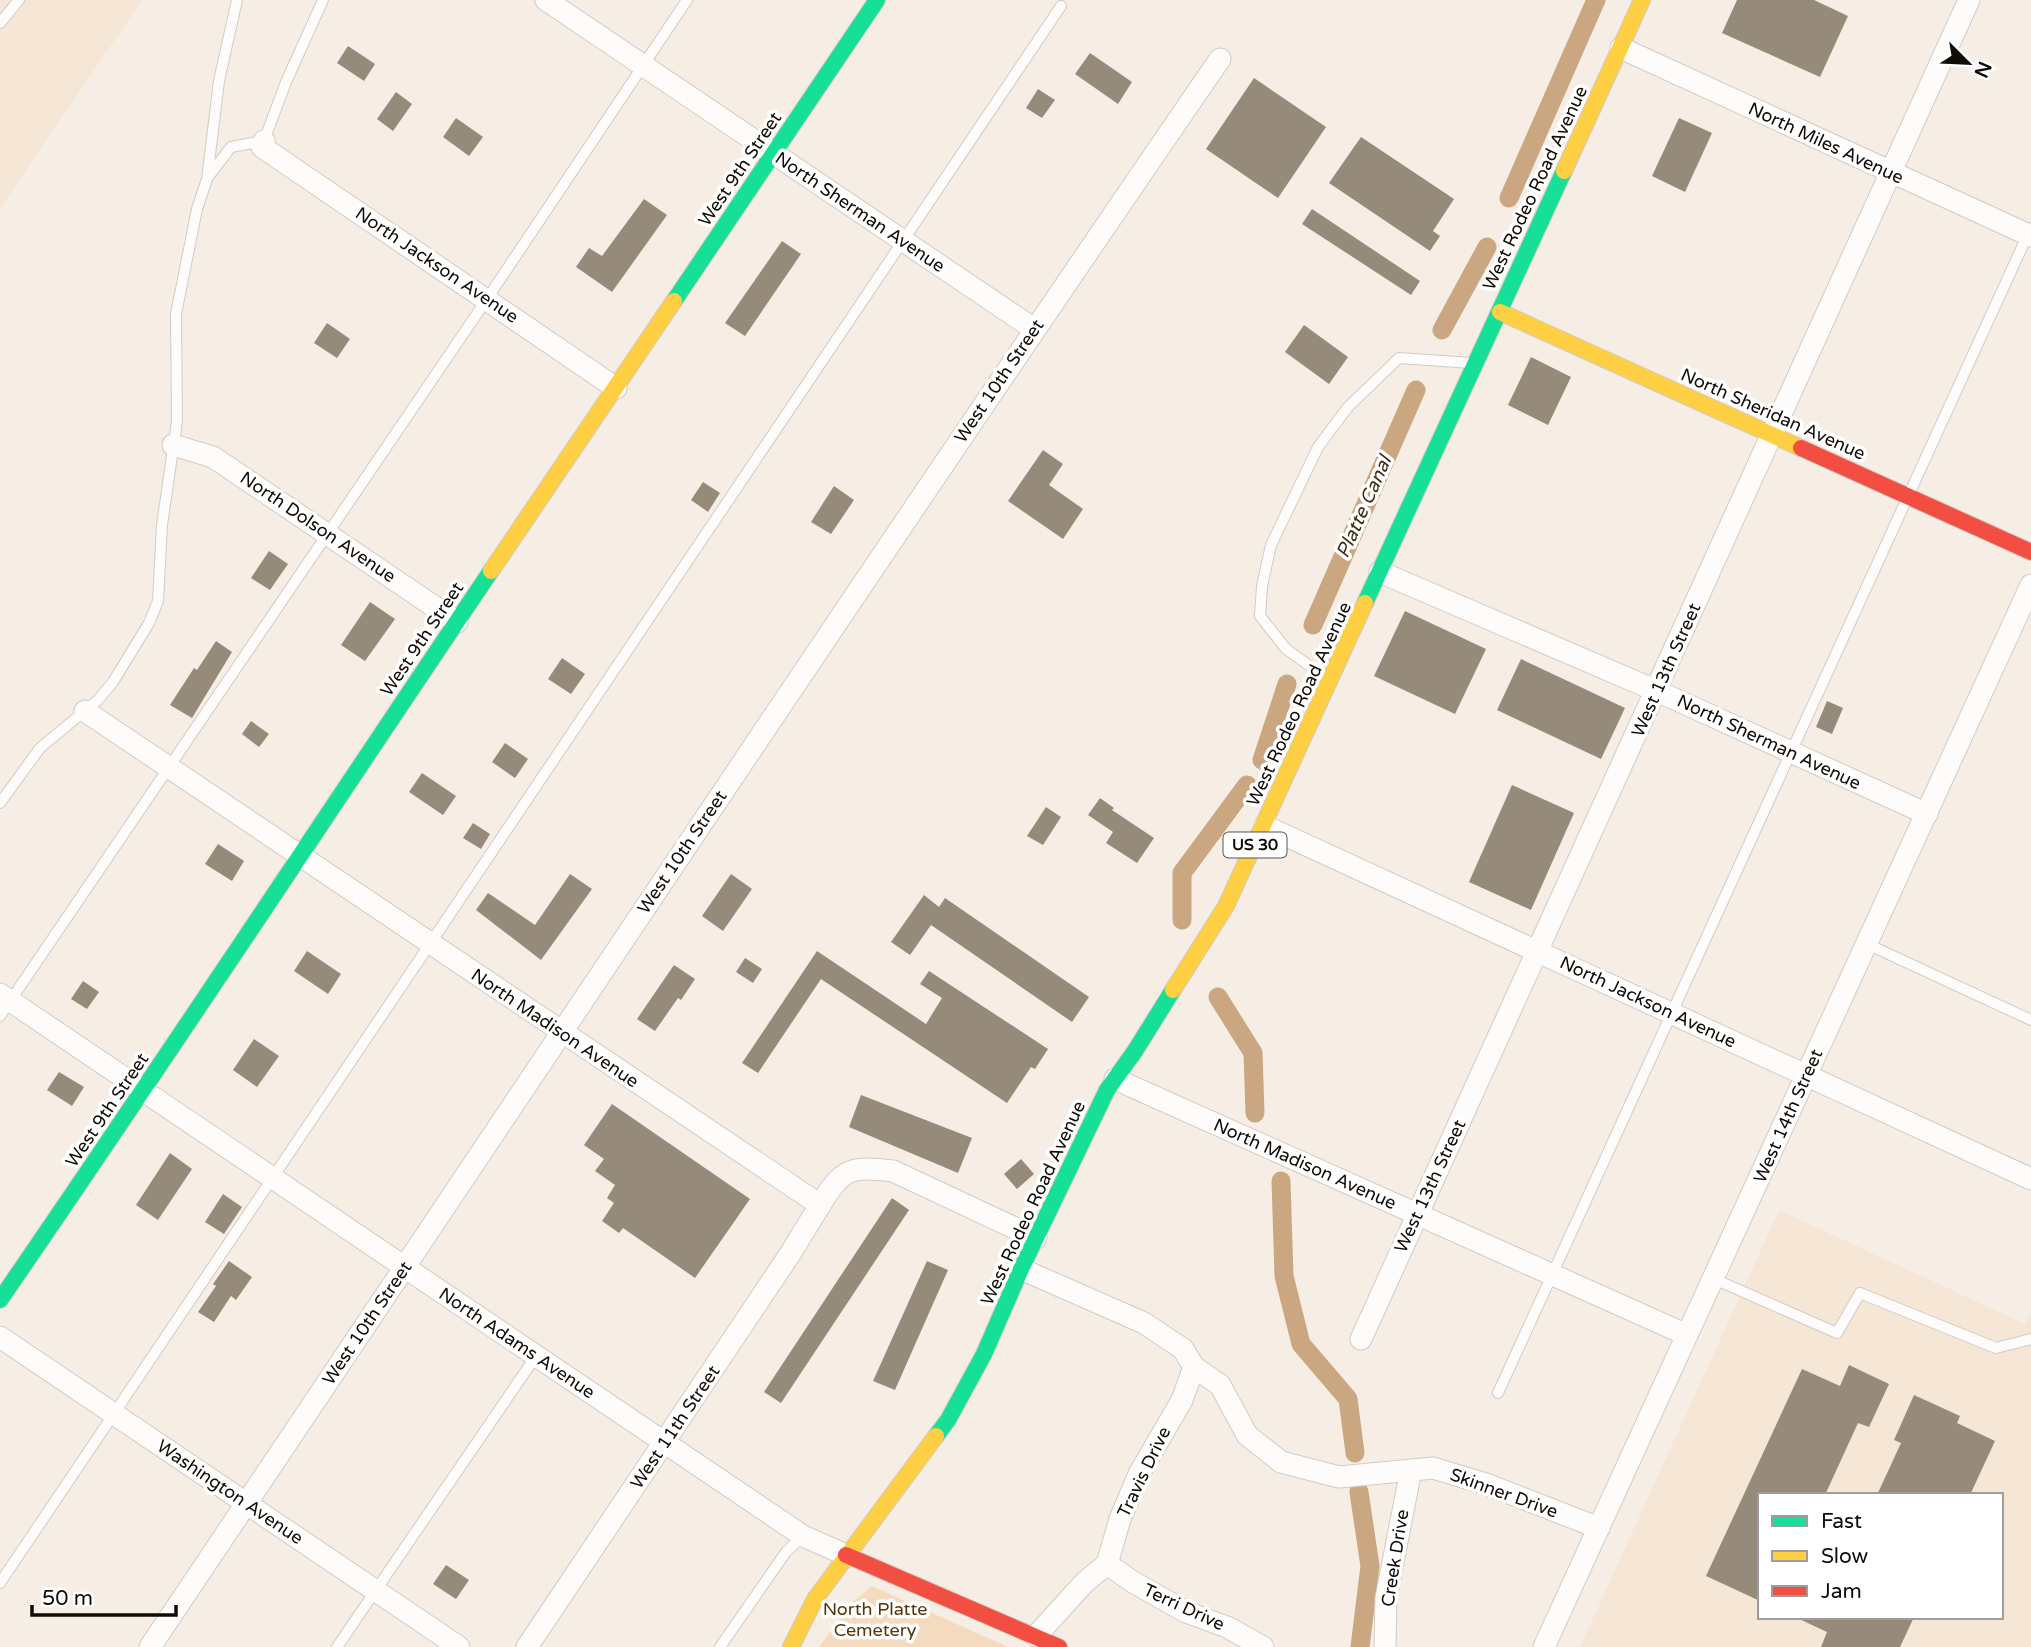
<svg xmlns="http://www.w3.org/2000/svg" width="2031" height="1647" viewBox="0 0 2031 1647" font-family="'Varela Round',sans-serif">
<style>
.built{fill:#f5e6d6;fill-rule:evenodd}
.green{fill:#f4dbc0}
.lines{fill:none;stroke-linecap:round;stroke-linejoin:round}
.canal{stroke:#caa780;stroke-width:19}
.building{fill:#968a7b}
.lane-casing{stroke:#d1cbc4;stroke-width:12}
.street-casing{stroke:#d1cbc4;stroke-width:23}
.fast-casing{stroke:#d1cbc4;stroke-width:18}
.slow-casing{stroke:#d1cbc4;stroke-width:18}
.jam-casing{stroke:#d1cbc4;stroke-width:18}
.lane{stroke:#fefcfb;stroke-width:10}
.street{stroke:#fefcfb;stroke-width:21}
.fast{stroke:#16e098;stroke-width:16}
.slow{stroke:#ffcf43;stroke-width:16}
.jam{stroke:#f24e42;stroke-width:16}
.labels{text-anchor:middle;dominant-baseline:central;stroke-width:7;stroke-linejoin:round;paint-order:stroke}
.shield{fill:#fff;stroke:#575451;stroke-width:2}
.shield-label{font-size:16px;font-weight:bold;fill:#0f0b06}
.street-label{font-size:18px;fill:#0f0b06;stroke:#fff}
.park-label{font-size:18px;fill:#543409;stroke:#fff}
.water-label{font-size:19px;font-style:italic;fill:#3f2a13;stroke:#fff}
</style>
<rect width="100%" height="100%" fill="#f6eee5"/>
<g class="built">
<path d="M 0,0 L 142,0 L 0,208 Z"/>
<path d="M 1779,1210 L 2025,1324 L 2031,1312 L 2031,1647 L 1580,1647 ZM 1760,1495 L 2001,1495 L 2001,1617 L 1760,1617 Z"/>
</g>
<path class="green" d="M 872,1586 L 1008,1647 L 819,1647 L 853,1602 Z"/>
<g class="lines">
<g class="canal">
<path d="M 1509,198 L 1596,0"/>
<path d="M 1442,330 L 1487,247"/>
<path d="M 1313,625 L 1416,390"/>
<path d="M 1262,760 L 1287,684"/>
<path d="M 1182,920 L 1182,873 L 1247,785"/>
<path d="M 1218,997 L 1253,1053 L 1255,1113"/>
<path d="M 1281,1181 L 1284,1276 L 1301,1344 L 1348,1399 L 1355,1453"/>
<path d="M 1359,1492 L 1370,1566 L 1360,1647"/>
</g>
</g>
<g class="building">
<path d="M 1737,0 L 1814,0 L 1848,16 L 1820,77 L 1722,33 Z"/>
<path d="M 348,46 L 375,64 L 364,81 L 337,63 Z"/>
<path d="M 1090,53 L 1132,82 L 1118,104 L 1075,74 Z"/>
<path d="M 1254,78 L 1326,127 L 1278,198 L 1206,149 Z"/>
<path d="M 1038,89 L 1055,100 L 1042,118 L 1026,108 Z"/>
<path d="M 396,92 L 412,104 L 393,131 L 377,119 Z"/>
<path d="M 456,118 L 483,137 L 469,156 L 443,137 Z"/>
<path d="M 1679,118 L 1712,133 L 1685,192 L 1652,176 Z"/>
<path d="M 1361,137 L 1454,199 L 1433,231 L 1440,236 L 1430,251 L 1329,183 Z"/>
<path d="M 644,199 L 667,215 L 612,292 L 576,267 L 589,248 L 602,256 Z"/>
<path d="M 1312,209 L 1420,281 L 1411,295 L 1302,224 Z"/>
<path d="M 782,241 L 801,254 L 745,336 L 725,323 Z"/>
<path d="M 327,323 L 350,339 L 337,358 L 314,343 Z"/>
<path d="M 1304,325 L 1348,357 L 1329,384 L 1285,352 Z"/>
<path d="M 1531,357 L 1571,377 L 1548,425 L 1508,405 Z"/>
<path d="M 1043,450 L 1063,464 L 1049,485 L 1083,509 L 1063,539 L 1008,501 Z"/>
<path d="M 703,482 L 720,493 L 708,512 L 691,500 Z"/>
<path d="M 834,486 L 854,500 L 831,534 L 811,522 Z"/>
<path d="M 269,551 L 288,564 L 270,590 L 251,578 Z"/>
<path d="M 370,602 L 395,619 L 365,661 L 341,645 Z"/>
<path d="M 1405,611 L 1486,649 L 1455,714 L 1374,676 Z"/>
<path d="M 216,641 L 232,652 L 192,718 L 170,705 L 194,668 L 197,670 Z"/>
<path d="M 562,658 L 585,674 L 571,694 L 548,679 Z"/>
<path d="M 1521,659 L 1625,708 L 1601,759 L 1497,710 Z"/>
<path d="M 1827,701 L 1843,708 L 1832,734 L 1816,727 Z"/>
<path d="M 251,721 L 269,734 L 259,747 L 242,734 Z"/>
<path d="M 505,743 L 528,759 L 515,778 L 492,762 Z"/>
<path d="M 422,773 L 456,796 L 443,815 L 409,792 Z"/>
<path d="M 1512,785 L 1574,813 L 1531,910 L 1469,882 Z"/>
<path d="M 1100,798 L 1114,808 L 1112,810 L 1154,838 L 1137,863 L 1106,843 L 1113,832 L 1088,815 Z"/>
<path d="M 1046,807 L 1061,817 L 1043,845 L 1027,836 Z"/>
<path d="M 473,823 L 490,834 L 481,849 L 463,838 Z"/>
<path d="M 218,844 L 244,861 L 232,881 L 205,864 Z"/>
<path d="M 570,874 L 592,889 L 541,960 L 476,910 L 488,893 L 535,925 Z"/>
<path d="M 731,874 L 752,889 L 723,931 L 702,916 Z"/>
<path d="M 924,895 L 939,907 L 945,898 L 1089,997 L 1072,1022 L 931,925 L 910,955 L 891,942 Z"/>
<path d="M 307,951 L 341,974 L 328,994 L 294,971 Z"/>
<path d="M 817,951 L 926,1024 L 942,998 L 920,984 L 929,971 L 1048,1049 L 1035,1069 L 1031,1067 L 1007,1103 L 821,979 L 758,1073 L 742,1063 Z"/>
<path d="M 745,958 L 762,969 L 753,983 L 736,972 Z"/>
<path d="M 674,965 L 695,979 L 681,1000 L 678,998 L 655,1031 L 637,1019 Z"/>
<path d="M 83,981 L 99,992 L 87,1009 L 71,999 Z"/>
<path d="M 254,1039 L 279,1056 L 257,1087 L 233,1070 Z"/>
<path d="M 59,1072 L 84,1087 L 72,1106 L 47,1090 Z"/>
<path d="M 861,1095 L 972,1138 L 958,1173 L 849,1127 Z"/>
<path d="M 612,1104 L 750,1199 L 695,1278 L 623,1228 L 619,1233 L 602,1221 L 614,1203 L 607,1198 L 615,1185 L 595,1171 L 604,1159 L 584,1145 Z"/>
<path d="M 170,1153 L 192,1169 L 158,1220 L 136,1205 Z"/>
<path d="M 1021,1159 L 1034,1174 L 1017,1189 L 1004,1174 Z"/>
<path d="M 223,1194 L 242,1207 L 224,1234 L 205,1222 Z"/>
<path d="M 892,1198 L 909,1210 L 781,1403 L 764,1392 Z"/>
<path d="M 229,1261 L 252,1277 L 236,1300 L 231,1296 L 214,1322 L 198,1312 L 216,1286 L 213,1284 Z"/>
<path d="M 927,1261 L 948,1270 L 895,1390 L 873,1381 Z"/>
<path d="M 1849,1365 L 1889,1384 L 1869,1427 L 1858,1423 L 1825,1495 L 1760,1495 L 1760,1601 L 1706,1576 L 1802,1369 L 1840,1386 Z"/>
<path d="M 1914,1395 L 1960,1416 L 1957,1423 L 1995,1441 L 1970,1495 L 1877,1495 L 1901,1443 L 1894,1440 Z"/>
<path d="M 446,1565 L 469,1580 L 456,1599 L 433,1584 Z"/>
<path d="M 1795,1617 L 1914,1617 L 1900,1647 L 1821,1647 L 1827,1632 Z"/>
</g>
<g class="lines">
<g class="lane-casing">
<g id="lane">
<path d="M 0,23 L 19,0"/>
<path d="M 208,177 L 231,147 L 264,141 L 286,82 L 323,0"/>
<path d="M 1325,677 L 1286,649 L 1260,616 L 1262,586 L 1271,545 L 1318,447 L 1348,407 L 1399,358 L 1471,363"/>
<path d="M 0,803 L 40,748 L 98,700 L 113,682 L 149,623 L 158,601 L 162,525 L 177,421 L 176,314 L 197,209 L 207,179 L 219,81 L 237,0"/>
<path d="M 1867,944 L 2031,1020"/>
<path d="M 0,1016 L 487,299 L 687,0"/>
<path d="M 1714,1279 L 1837,1333 L 1860,1293 L 1996,1348 L 2031,1339"/>
<path d="M 1498,1393 L 2028,234"/>
<path d="M 0,1583 L 1061,6"/>
<path d="M 337,1647 L 536,1356"/>
<path d="M 720,1647 L 786,1552 L 803,1536"/>
</g>
</g>
<g class="street-casing">
<g id="street">
<path d="M 546,0 L 1034,329"/>
<path d="M 1621,48 L 2031,236"/>
<path d="M 264,141 L 262,147 L 616,388"/>
<path d="M 173,445 L 213,457 L 457,622"/>
<path d="M 1380,572 L 1657,691 L 1927,814"/>
<path d="M 85,711 L 820,1205 C 843,1168 850,1166 893,1171 L 1036,1238"/>
<path d="M 1265,826 L 2031,1179"/>
<path d="M 0,994 L 803,1536 L 846,1555"/>
<path d="M 1115,1079 L 1687,1335"/>
<path d="M 1021,1269 L 1144,1323 L 1183,1349 L 1194,1367 L 1220,1385 L 1247,1435 L 1281,1462 L 1339,1477 L 1433,1468 L 1486,1484 L 1599,1528"/>
<path d="M 0,1337 L 459,1647"/>
<path d="M 1361,1339 L 1969,0"/>
<path d="M 1107,1564 L 1133,1582 L 1186,1612 L 1227,1627 L 1263,1647"/>
<path d="M 1036,1636 L 1085,1582 L 1107,1564 L 1120,1519 L 1139,1474 L 1182,1400 L 1194,1367"/>
<path d="M 150,1647 C 506,1117 858,586 1220,59"/>
<path d="M 527,1647 L 790,1254 L 820,1205"/>
<path d="M 1385,1647 L 1386,1598 L 1411,1470"/>
<path d="M 1544,1647 L 2031,585"/>
</g>
</g>
<g class="fast-casing">
<g id="fast">
<path d="M 674,301 L 877,0"/>
<path d="M 1365,603 L 1564,171"/>
<path d="M 0,1300 C 166,1059 327,814 491,571"/>
<path d="M 936,1436 L 948,1420 L 984,1354 L 1021,1269 L 1107,1090 L 1135,1051 L 1173,990"/>
</g>
</g>
<g class="slow-casing">
<g id="slow">
<path d="M 1564,171 L 1642,0"/>
<path d="M 1500,312 L 1801,448"/>
<path d="M 491,571 L 674,301"/>
<path d="M 1173,990 L 1226,906 L 1365,603"/>
<path d="M 791,1647 L 815,1599 L 936,1436"/>
</g>
</g>
<g class="jam-casing">
<g id="jam">
<path d="M 1801,448 L 2031,552"/>
<path d="M 846,1555 L 1059,1647"/>
</g>
</g>
<use href="#lane" class="lane"/>
<use href="#street" class="street"/>
<use href="#fast" class="fast"/>
<use href="#slow" class="slow"/>
<use href="#jam" class="jam"/>
</g>
<g class="labels">
<rect class="shield" x="1223.5" y="832.5" width="63" height="25" rx="5"/>
<g class="shield-label">
<text x="1255" y="845">US 30</text>
</g>
<g class="street-label">
<text transform="translate(1826 143) rotate(25)">North Miles Avenue</text>
<text transform="translate(740 169) rotate(-56)">West 9th Street</text>
<text transform="translate(1535 188) rotate(-65)">West Rodeo Road Avenue</text>
<text transform="translate(860 212) rotate(34)">North Sherman Avenue</text>
<text transform="translate(437 265) rotate(34)">North Jackson Avenue</text>
<text transform="translate(999 381) rotate(-56)">West 10th Street</text>
<text transform="translate(1773 414) rotate(24)">North Sheridan Avenue</text>
<text transform="translate(318 527) rotate(34)">North Dolson Avenue</text>
<text transform="translate(422 639) rotate(-56)">West 9th Street</text>
<text transform="translate(1666 670) rotate(-66)">West 13th Street</text>
<text transform="translate(1299 704) rotate(-65)">West Rodeo Road Avenue</text>
<text transform="translate(1769 742) rotate(25)">North Sherman Avenue</text>
<text transform="translate(682 852) rotate(-56)">West 10th Street</text>
<text transform="translate(1648 1002) rotate(25)">North Jackson Avenue</text>
<text transform="translate(555 1028) rotate(34)">North Madison Avenue</text>
<text transform="translate(107 1110) rotate(-56)">West 9th Street</text>
<text transform="translate(1788 1116) rotate(-66)">West 14th Street</text>
<text transform="translate(1305 1164) rotate(24)">North Madison Avenue</text>
<text transform="translate(1430 1186) rotate(-65)">West 13th Street</text>
<text transform="translate(1033 1203) rotate(-65)">West Rodeo Road Avenue</text>
<text transform="translate(367 1323) rotate(-56)">West 10th Street</text>
<text transform="translate(517 1343) rotate(34)">North Adams Avenue</text>
<text transform="translate(675 1427) rotate(-56)">West 11th Street</text>
<text transform="translate(1144 1472) rotate(-64)">Travis Drive</text>
<text transform="translate(230 1492) rotate(34)">Washington Avenue</text>
<text transform="translate(1504 1493) rotate(20)">Skinner Drive</text>
<text transform="translate(1395 1558) rotate(-81)">Creek Drive</text>
<text transform="translate(1184 1607) rotate(25)">Terri Drive</text>
</g>
<g class="park-label">
<text x="875" y="1609">North Platte<tspan x="875" dy="21">Cemetery</tspan></text>
</g>
<g class="water-label">
<text transform="translate(1364 507) rotate(-66)">Platte Canal</text>
</g>
</g>
<rect x="1758" y="1493" width="245" height="126" fill="#ffffff" stroke="#9f9d9b" stroke-width="2"/>
<rect x="1772" y="1516" width="35" height="10" fill="#16e098" stroke="#9f9d9b" stroke-width="2"/>
<text x="1821" y="1528" font-size="21" fill="#0f0b06">Fast</text>
<rect x="1772" y="1551" width="35" height="10" fill="#ffcf43" stroke="#9f9d9b" stroke-width="2"/>
<text x="1821" y="1563" font-size="21" fill="#0f0b06">Slow</text>
<rect x="1772" y="1586" width="35" height="10" fill="#f24e42" stroke="#9f9d9b" stroke-width="2"/>
<text x="1821" y="1598" font-size="21" fill="#0f0b06">Jam</text>
<g transform="translate(1968 63) rotate(114)" stroke="#ffffff" stroke-width="5" paint-order="stroke">
<path d="M0-5L12 26L0 18L-12 26Z" fill="#0f0b06"/>
<text y="-10" font-size="19" font-weight="bold" text-anchor="middle" fill="#0f0b06">N</text>
</g>
<path d="M32 1605v10h144v-10" fill="none" stroke="#0f0b06" stroke-width="3.5"/>
<text x="42" y="1605" font-size="21" fill="#0f0b06" stroke="#ffffff" stroke-width="5" paint-order="stroke">50 m</text>
</svg>
